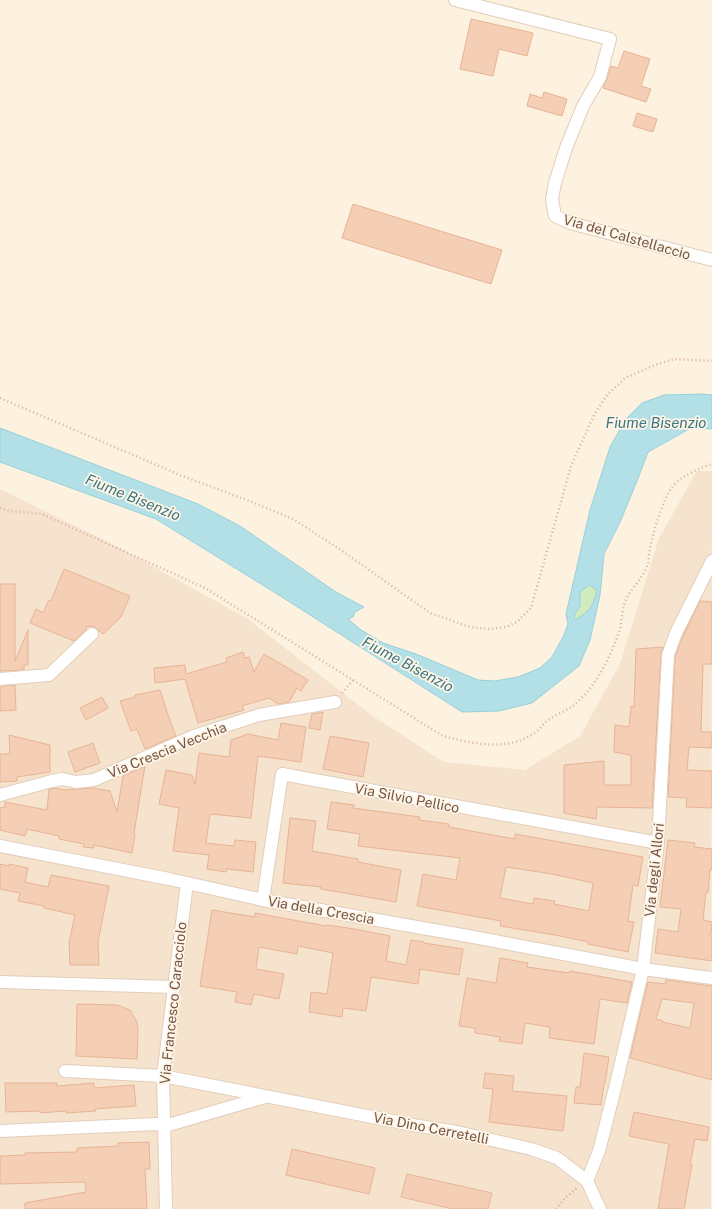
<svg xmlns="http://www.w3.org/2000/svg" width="712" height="1209" viewBox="0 0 712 1209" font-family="'Public Sans',sans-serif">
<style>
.residential{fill:#f5e3cd}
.green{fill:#d0ebbd}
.water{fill:#b3e0e7;stroke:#98d0da;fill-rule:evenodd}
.building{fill:#f4ceb5;stroke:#e8b494;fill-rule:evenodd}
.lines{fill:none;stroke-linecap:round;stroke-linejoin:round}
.street-casing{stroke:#e2cdbb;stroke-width:14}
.path{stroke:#d9b199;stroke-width:2.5;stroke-dasharray:1 3;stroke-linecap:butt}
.street{stroke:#fff;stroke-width:12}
.labels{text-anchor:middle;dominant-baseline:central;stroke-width:3.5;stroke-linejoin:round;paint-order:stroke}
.street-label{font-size:14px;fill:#755646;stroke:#fff5e6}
.water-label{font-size:15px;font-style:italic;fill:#3b7783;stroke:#fff5e6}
</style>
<rect width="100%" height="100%" fill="#fdf1df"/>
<path class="residential" d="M 697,471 L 712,471 L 711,1209 L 0,1209 L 0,489 L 116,546 L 248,619 L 371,715 L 444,762 L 525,770 L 580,736 L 620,664 L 659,538 Z"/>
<path class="green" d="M 589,585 L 597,590 C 593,607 590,610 575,620 L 574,616 L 580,606 L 580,592 Z"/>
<path class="water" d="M 703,394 L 712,395 L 712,429 L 691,428 L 648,452 L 639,476 L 621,520 L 604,554 L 600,595 L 590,640 L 579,666 L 532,703 L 499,711 L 462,712 L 282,597 L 156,519 L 0,462 L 0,428 L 198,504 L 240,526 L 336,592 L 364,607 L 355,612 L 353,617 L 348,619 L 361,630 L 383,643 L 416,654 L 478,680 L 495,681 L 518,677 L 540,668 L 552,657 L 563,637 L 568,624 L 566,614 L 590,510 L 610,447 L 626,419 L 642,403 L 664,395 ZM 589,585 L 597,590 C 593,607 590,611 575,620 L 574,616 L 580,606 L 580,592 Z"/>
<g class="building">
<path d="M 471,19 L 533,33 L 527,56 L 499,49 L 493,76 L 460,69 Z"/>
<path d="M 624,51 L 650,59 L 641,86 L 651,89 L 646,102 L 603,88 L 607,79 L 611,66 L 618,68 Z"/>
<path d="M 544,92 L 567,99 L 562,116 L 527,106 L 530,94 L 542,98 Z"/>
<path d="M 637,113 L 657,119 L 653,132 L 633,126 Z"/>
<path d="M 353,204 L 502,250 L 491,284 L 342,238 Z"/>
<path d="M 64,569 L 130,596 L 121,617 L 103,634 L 94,627 L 87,626 L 85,631 L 74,641 L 30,623 L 36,609 L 43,613 L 49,600 L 51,601 Z"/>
<path d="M 0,584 L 15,584 L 15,661 L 28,630 L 28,665 L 24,665 L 24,670 L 0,671 Z"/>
<path d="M 700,601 L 712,602 L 712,664 L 703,664 L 701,732 L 712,732 L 712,748 L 689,747 L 687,770 L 712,771 L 712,808 L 686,807 L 687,798 L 668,797 L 675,657 L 683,636 Z"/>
<path d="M 663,647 L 661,655 L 652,808 L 597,807 L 596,819 L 564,813 L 564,765 L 604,761 L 604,785 L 631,785 L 631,755 L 614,752 L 615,725 L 629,727 L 631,706 L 634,707 L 636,649 Z"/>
<path d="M 243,652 L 245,658 L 249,657 L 254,672 L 264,654 L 308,680 L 301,691 L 297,688 L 289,702 L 278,704 L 269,698 L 242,706 L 244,710 L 198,723 L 185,679 L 155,683 L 154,668 L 185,665 L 186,674 L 227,662 L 226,658 Z"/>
<path d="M 15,685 L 16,710 L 0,711 L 0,686 Z"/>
<path d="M 160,690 L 169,718 L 176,736 L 145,749 L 137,729 L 131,731 L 120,701 L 135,697 L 135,695 Z"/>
<path d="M 102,697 L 108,708 L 86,720 L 80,708 Z"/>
<path d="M 323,712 L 320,730 L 309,728 L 312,714 Z"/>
<path d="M 281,723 L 306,727 L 301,762 L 258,756 L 251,818 L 210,814 L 206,843 L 234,846 L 235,840 L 256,842 L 253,872 L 227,869 L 226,872 L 207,869 L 209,855 L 173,851 L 179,808 L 159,804 L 166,770 L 192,775 L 195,784 L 199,753 L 229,757 L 231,740 L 248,734 L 278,740 Z"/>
<path d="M 9,735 L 50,745 L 50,772 L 17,777 L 17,781 L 0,782 L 0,754 L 10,754 Z"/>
<path d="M 330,736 L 369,743 L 363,777 L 323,769 Z"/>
<path d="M 93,743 L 100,763 L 75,772 L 68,752 Z"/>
<path d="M 145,766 L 134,833 L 135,834 L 132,853 L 94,845 L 94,848 L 83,847 L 84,844 L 59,839 L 59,836 L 27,829 L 25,836 L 0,830 L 0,808 L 5,807 L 5,802 L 47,810 L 49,789 L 55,788 L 64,790 L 93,788 L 110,791 L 117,812 L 123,776 Z"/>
<path d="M 331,802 L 354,805 L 353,808 L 420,817 L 419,820 L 449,824 L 449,827 L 515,839 L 515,834 L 643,857 L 638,886 L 633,885 L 628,921 L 634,922 L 628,952 L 588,944 L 589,942 L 555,935 L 500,926 L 501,921 L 417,906 L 423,874 L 456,880 L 460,858 L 358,846 L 360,834 L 327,829 ZM 506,867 L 552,874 L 593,883 L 589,911 L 554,904 L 555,901 L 534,898 L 533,904 L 500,898 Z"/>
<path d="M 290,818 L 316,821 L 312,851 L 358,859 L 358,862 L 401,870 L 396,902 L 321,889 L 321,887 L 283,883 Z"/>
<path d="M 668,840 L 695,843 L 694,847 L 712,849 L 712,870 L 710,870 L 708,892 L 706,892 L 703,920 L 712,922 L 711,936 L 712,937 L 712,961 L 655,953 L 658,929 L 678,932 L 681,909 L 660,907 Z"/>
<path d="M 0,864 L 9,866 L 9,864 L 28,868 L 25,882 L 48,887 L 51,875 L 109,886 L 98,942 L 99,965 L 70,965 L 69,943 L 75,915 L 44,908 L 44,906 L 18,901 L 20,893 L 0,889 Z"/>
<path d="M 212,910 L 255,917 L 255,913 L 326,926 L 327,925 L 355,929 L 390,936 L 386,961 L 406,965 L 411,940 L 424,942 L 424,943 L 463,949 L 459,975 L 420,969 L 418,984 L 371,977 L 366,1011 L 343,1008 L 342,1017 L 309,1012 L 311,992 L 327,994 L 333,953 L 298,946 L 297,954 L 259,947 L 256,969 L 284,974 L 279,999 L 254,994 L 251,1005 L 235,1002 L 237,992 L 200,986 Z"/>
<path d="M 500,958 L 528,963 L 527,967 L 570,973 L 570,971 L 632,982 L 627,1003 L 600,999 L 594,1044 L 549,1038 L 550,1027 L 525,1023 L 522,1044 L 499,1041 L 500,1037 L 475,1033 L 475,1028 L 459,1026 L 467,978 L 496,983 Z"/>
<path d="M 666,980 L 712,986 L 712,1080 L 630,1058 L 648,982 L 665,984 ZM 662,999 L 694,1003 L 690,1028 L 662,1022 L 663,1021 L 656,1019 Z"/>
<path d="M 77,1004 L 117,1005 L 130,1010 L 137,1022 L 138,1029 L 137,1059 L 76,1056 Z"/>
<path d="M 584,1053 L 609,1057 L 605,1083 L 604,1083 L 601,1105 L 574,1103 L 576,1087 L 580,1087 Z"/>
<path d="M 485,1073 L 514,1076 L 512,1091 L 567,1096 L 563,1131 L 489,1122 L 493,1089 L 483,1088 Z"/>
<path d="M 5,1083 L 57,1083 L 57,1086 L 94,1083 L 94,1088 L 134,1085 L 136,1106 L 95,1109 L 96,1111 L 66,1113 L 66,1111 L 40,1113 L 40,1111 L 6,1112 Z"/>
<path d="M 634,1112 L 709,1127 L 707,1141 L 695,1139 L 690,1165 L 692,1165 L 684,1209 L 658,1209 L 669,1144 L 629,1136 Z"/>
<path d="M 149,1142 L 150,1169 L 145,1169 L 147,1209 L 25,1209 L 25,1203 L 86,1192 L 85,1182 L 0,1184 L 0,1156 L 25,1155 L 25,1153 L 77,1152 L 77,1148 L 118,1146 L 118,1143 Z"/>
<path d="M 292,1149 L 375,1168 L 369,1194 L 286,1175 Z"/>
<path d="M 407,1174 L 492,1193 L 488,1209 L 453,1209 L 401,1197 Z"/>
</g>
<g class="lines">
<g class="street-casing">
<g id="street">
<path d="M 455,0 L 610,39 L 600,77 L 583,106 L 566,148 L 555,183 L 552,199 L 555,216 L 570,223 L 712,260"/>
<path d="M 0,679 L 49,675 L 92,634"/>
<path d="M 0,795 L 52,781 L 62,779 L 76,782 L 94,780 L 194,736 L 259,715 L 335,702"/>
<path d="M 0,846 L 169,879 L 263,900 L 468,936 L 643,969 L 712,978"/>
<path d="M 263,900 L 282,774 L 658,843"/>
<path d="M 0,982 L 175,987"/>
<path d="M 65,1071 L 163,1076 L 413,1125 L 457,1132 L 531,1149 L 557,1158 L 587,1181 L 600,1209"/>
<path d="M 165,1126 L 265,1097"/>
<path d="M 0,1131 L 157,1124 L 165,1126"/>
<path d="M 587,1181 L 599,1151 L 616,1084 L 643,969 L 658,843 L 668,655 L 676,633 L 712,561"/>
<path d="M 166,1209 L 163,1076 L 187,883"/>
</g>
</g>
<g class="path">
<path d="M 0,398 L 180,475 L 252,502 L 293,519 L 338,548 L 430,613 L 470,627 L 490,629 L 506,627 L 517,622 L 531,608 L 571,466 L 594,415 L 607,395 L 625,378 L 655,365 L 674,359 L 712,361"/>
<path d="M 0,508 L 10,511 L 42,514 L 205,588 L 443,736 C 474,744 508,752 536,732 C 540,729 543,724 547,721 C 556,714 567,711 575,704 C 597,686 611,655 620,629 C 622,620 622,611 625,602 C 630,589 642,580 647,566 C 649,561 649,554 650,548 C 653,533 663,498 673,486 C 680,477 701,467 712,464"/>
<path d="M 342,693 L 353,680"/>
<path d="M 556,1209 L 566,1197 L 577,1188"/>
</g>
<use href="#street" class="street"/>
</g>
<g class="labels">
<g class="street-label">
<text transform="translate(627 237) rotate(16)">Via del Calstellaccio</text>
<text transform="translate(167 750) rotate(-22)">Via Crescia Vecchia</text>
<text transform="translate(407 798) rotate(11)">Via Silvio Pellico</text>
<text transform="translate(654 870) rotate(-84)">Via degli Allori</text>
<text transform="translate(321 910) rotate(10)">Via della Crescia</text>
<text transform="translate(173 1003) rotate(-84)">Via Francesco Caracciolo</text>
<text transform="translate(431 1128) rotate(11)">Via Dino Cerretelli</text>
</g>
<g class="water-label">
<text x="656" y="422">Fiume Bisenzio</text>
<text transform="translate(133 497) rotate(22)">Fiume Bisenzio</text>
<text transform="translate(408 664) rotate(28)">Fiume Bisenzio</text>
</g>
</g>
</svg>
